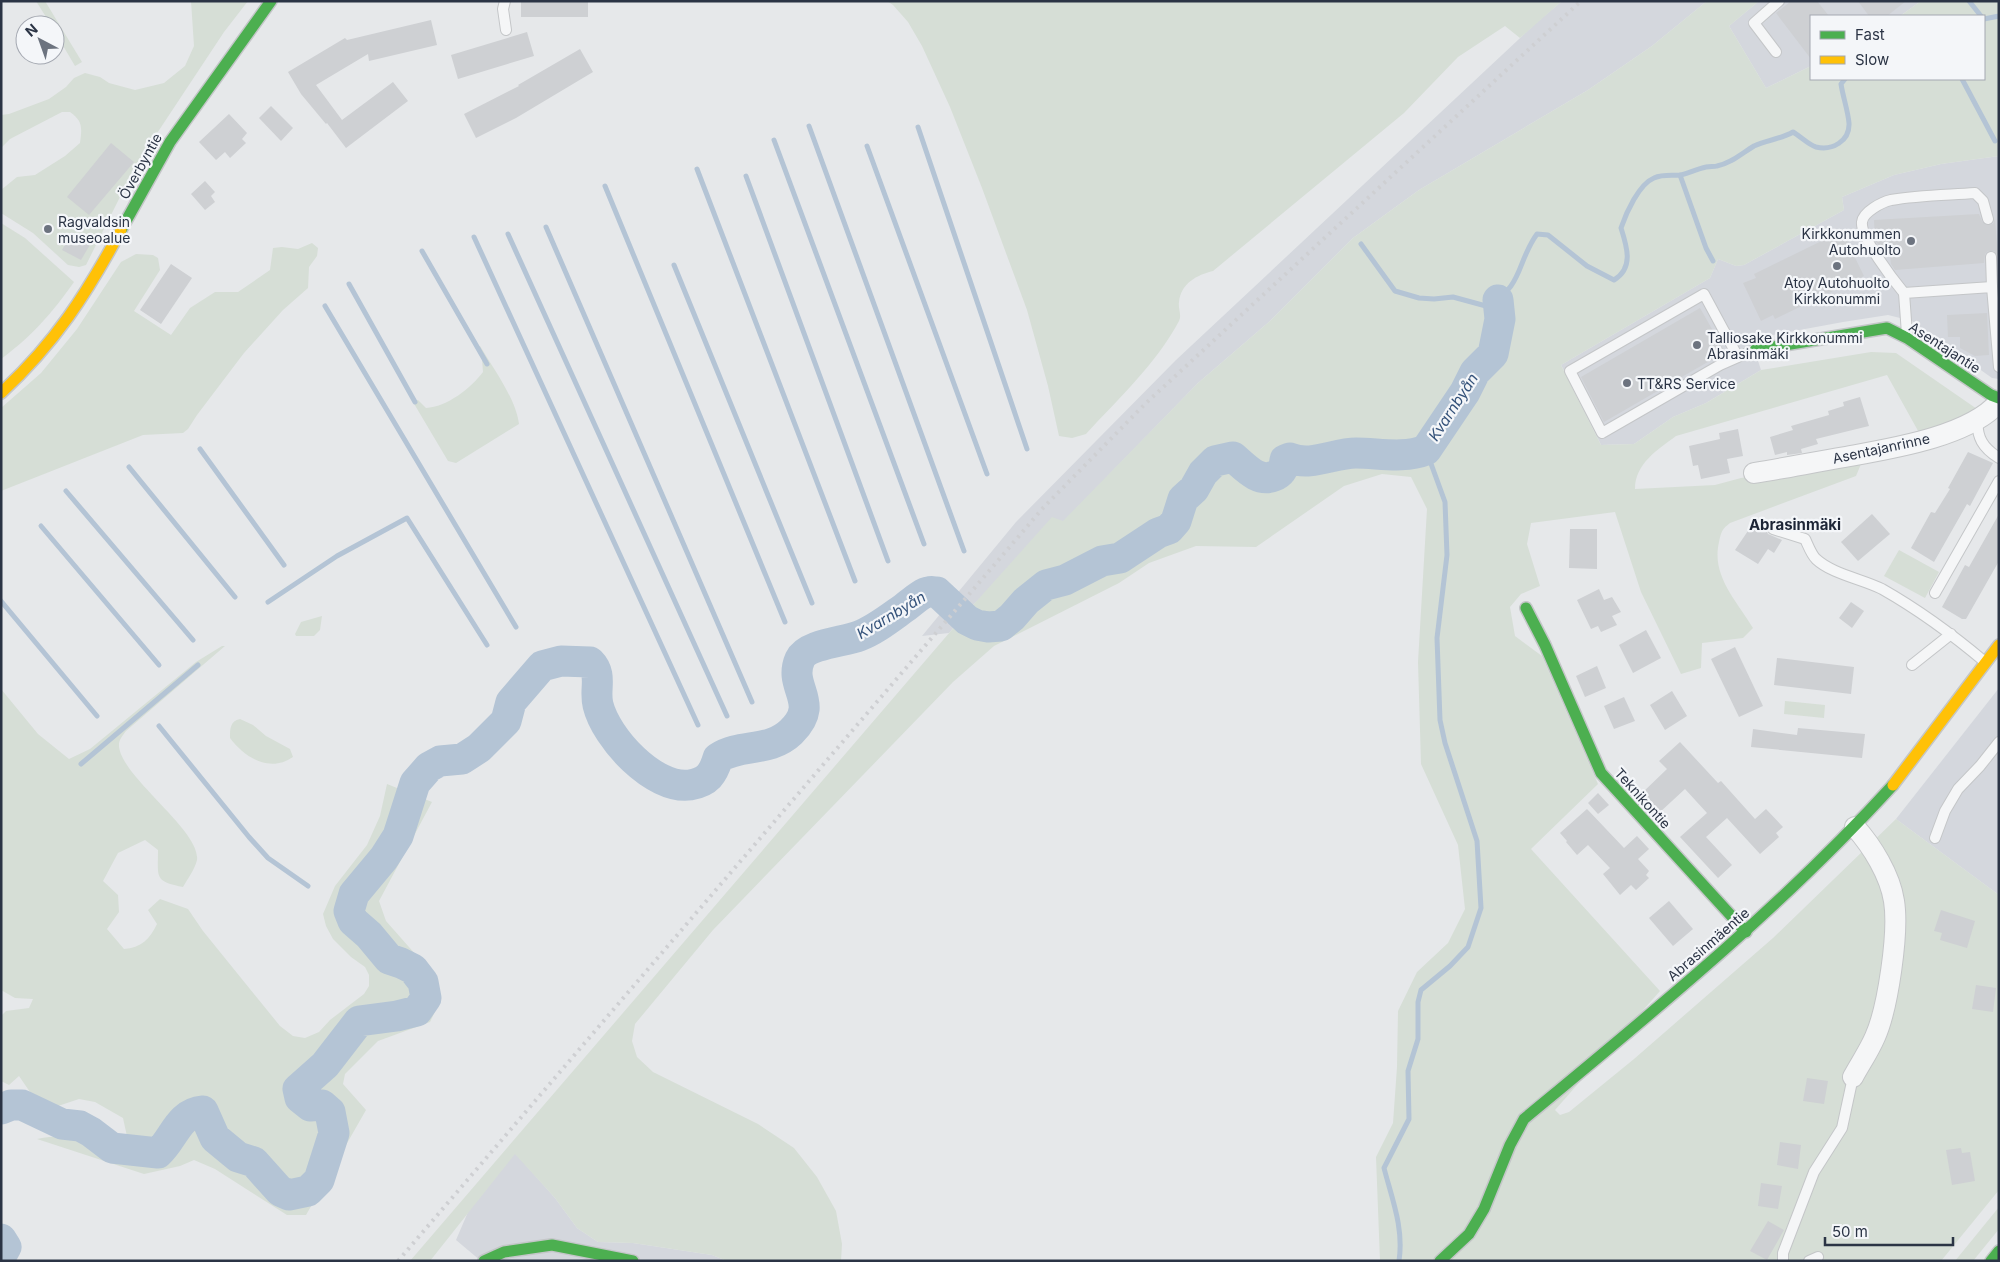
<svg xmlns="http://www.w3.org/2000/svg" width="2000" height="1262" viewBox="0 0 2000 1262" font-family="Inter,sans-serif">
<style>
.built{fill:#d4d7dd}
.green{fill:#d6ded6}
.lines{fill:none;stroke-linecap:round;stroke-linejoin:round}
.stream{stroke:#b4c4d5;stroke-width:5}
.river{stroke:#b4c4d5;stroke-width:31}
.building{fill:#ced0d3}
.lane-casing{stroke:#c4c6c8;stroke-width:12}
.street-casing{stroke:#c4c6c8;stroke-width:22}
.fast-casing{stroke:#c4c6c8;stroke-width:14}
.slow-casing{stroke:#c4c6c8;stroke-width:14}
.lane{stroke:#f5f6f7;stroke-width:10}
.street{stroke:#f5f6f7;stroke-width:20}
.fast{stroke:#4caf50;stroke-width:11}
.slow{stroke:#ffc107;stroke-width:11}
.rail{stroke:#cecfd2;stroke-width:4;stroke-dasharray:2.5 5;stroke-linecap:butt}
.poi-dot{fill:#6c737f;stroke:#f4f6f9;stroke-width:2}
.labels{text-anchor:middle;dominant-baseline:central;stroke-width:4.5;stroke-linejoin:round;paint-order:stroke}
.street-label{font-size:14px;fill:#2b3445;stroke:#f4f6f9}
.poi-label{font-size:14px;fill:#2b3445;stroke:#f4f6f9;text-anchor:start}
.water-label{font-size:15px;font-style:italic;fill:#34527a;stroke:#f4f6f9}
.neighbourhood-label{font-size:15px;font-weight:bold;fill:#1d2536;stroke:#f4f6f9}
</style>
<rect width="100%" height="100%" fill="#e6e8ea"/>
<g class="built">
<path d="M 1562,1 L 1707,1 L 1652,46 L 1588,90 L 1419,190 L 1353,238 L 1270,321 L 1198,383 L 1063,522 L 974,604 L 949,633 L 922,636 L 1016,522 L 1176,360 L 1535,24 Z"/>
<path d="M 1759,1 L 1921,1 L 1900,16 L 1811,16 L 1811,66 L 1766,88 L 1729,26 Z"/>
<path d="M 1999,156 L 1999,379 L 1992,378 L 1912,321 L 1888,315 L 1843,322 L 1751,339 L 1761,370 L 1706,403 L 1673,417 L 1634,444 L 1601,445 L 1561,365 L 1710,278 L 1718,259 L 1736,266 L 1744,265 L 1844,210 L 1842,197 L 1894,175 L 1941,164 Z"/>
<path d="M 1999,688 L 1999,895 L 1896,819 Z"/>
<path d="M 515,1153 L 555,1198 L 577,1228 L 598,1242 L 633,1243 L 712,1255 L 727,1261 L 481,1261 L 456,1240 L 468,1212 Z"/>
</g>
<g class="green">
<path d="M 36,1 L 45,1 L 82,62 L 75,66 L 55,32 L 55,25 L 51,25 Z"/>
<path d="M 191,1 L 248,1 L 224,32 L 136,165 L 86,265 L 79,267 L 68,265 L 33,233 L 1,213 L 1,190 L 17,177 L 35,175 L 65,156 L 80,143 C 82,128 83,121 70,112 L 62,112 L 10,139 L 1,148 L 1,115 L 9,114 L 49,99 L 66,87 L 74,78 L 85,73 L 100,77 L 109,83 L 135,90 L 164,83 L 185,66 L 194,46 Z"/>
<path d="M 887,1 L 1562,1 L 1520,38 L 1505,26 L 1458,57 L 1404,113 L 1213,271 C 1197,275 1181,283 1179,302 C 1178,309 1182,315 1179,321 C 1156,364 1118,399 1086,434 L 1072,438 L 1059,436 L 1048,386 L 1027,310 L 982,188 L 950,107 L 922,46 L 908,22 L 893,5 Z"/>
<path d="M 1707,1 L 1759,1 L 1729,26 L 1766,88 L 1811,66 L 1811,79 L 1984,79 L 1984,16 L 1900,16 L 1921,1 L 1999,1 L 1999,156 L 1941,164 L 1894,175 L 1842,197 L 1844,210 L 1744,265 L 1736,266 L 1718,259 L 1710,278 L 1561,365 L 1601,445 L 1634,444 L 1673,417 L 1706,403 L 1761,370 L 1871,352 L 1896,353 L 1977,409 L 1922,438 L 1887,375 L 1676,436 C 1657,450 1635,464 1635,489 L 1715,485 L 1741,478 L 1850,460 L 1861,464 L 1856,476 L 1730,523 C 1722,529 1721,532 1719,542 C 1711,576 1737,601 1753,628 L 1743,638 L 1702,643 L 1701,668 L 1681,674 L 1641,592 L 1615,512 L 1531,523 L 1527,544 L 1540,586 L 1521,594 L 1510,607 L 1515,636 L 1542,656 L 1598,784 L 1531,849 L 1660,991 L 1555,1110 L 1560,1115 L 1569,1112 L 1634,1059 L 1773,938 L 1896,819 L 1999,895 L 1999,1190 L 1941,1261 L 1380,1261 L 1376,1157 L 1393,1123 L 1397,1067 L 1398,1011 L 1417,972 L 1448,943 L 1465,909 L 1458,845 L 1421,764 L 1418,662 L 1427,509 L 1411,477 L 1382,474 L 1344,486 L 1256,547 L 1196,546 L 1149,563 L 1119,583 L 994,646 L 953,682 L 713,930 L 635,1024 L 632,1041 L 637,1057 L 653,1072 L 758,1124 L 794,1148 L 817,1177 L 836,1211 L 842,1244 L 841,1261 L 727,1261 L 712,1255 L 633,1243 L 598,1242 L 577,1228 L 555,1198 L 515,1154 L 430,1261 L 410,1261 L 974,604 L 1052,517 L 1063,521 L 1198,383 L 1270,321 L 1353,238 L 1419,190 L 1588,90 L 1652,46 Z"/>
<path d="M 1,223 L 25,238 L 74,282 C 52,313 32,336 1,359 Z"/>
<path d="M 312,243 L 318,248 L 317,256 L 309,267 L 308,288 L 283,310 L 244,353 L 197,415 L 188,429 L 183,433 L 143,435 L 1,491 L 1,408 L 41,373 L 77,329 L 121,262 L 136,254 L 153,255 L 158,258 L 160,270 L 134,311 L 171,335 L 190,308 L 215,292 L 238,292 L 270,270 L 273,248 L 282,247 L 298,249 Z"/>
<path d="M 480,346 C 493,368 516,399 519,424 L 456,463 L 448,461 L 413,402 L 418,400 L 426,408 C 447,407 471,388 483,372 L 482,359 L 477,348 Z"/>
<path d="M 1899,550 L 1939,572 L 1925,598 L 1884,576 Z"/>
<path d="M 322,616 L 320,630 L 314,636 L 296,636 L 295,634 L 301,622 Z"/>
<path d="M 222,646 L 225,646 L 126,731 C 123,735 119,740 119,744 C 117,774 201,830 197,860 C 195,869 187,880 183,887 C 154,881 158,878 158,850 L 145,840 L 118,853 L 103,881 L 118,895 L 119,912 L 107,929 L 124,949 C 141,948 150,939 157,924 L 148,910 L 160,899 L 188,909 L 203,931 L 280,1026 L 293,1036 L 305,1038 L 319,1032 L 330,1020 L 364,994 L 369,986 L 369,975 L 365,967 L 351,957 L 333,939 L 326,926 L 323,914 L 335,886 L 367,845 L 380,816 L 387,784 L 432,802 L 379,901 L 386,921 L 431,972 L 441,999 L 430,1022 L 378,1041 L 345,1074 L 343,1084 L 366,1110 L 306,1215 L 287,1215 L 215,1169 L 194,1160 L 180,1166 L 144,1174 L 37,1139 C 70,1132 87,1139 116,1153 L 128,1141 L 123,1118 L 95,1102 L 79,1099 L 43,1111 L 19,1076 L 9,1085 L 1,1081 L 1,1016 L 6,1011 L 29,1008 L 33,999 L 15,998 L 1,990 L 1,689 L 38,734 L 69,759 L 90,749 L 196,662 Z"/>
<path d="M 1785,701 L 1825,705 L 1824,718 L 1784,714 Z"/>
<path d="M 240,719 L 253,725 L 266,736 L 290,749 L 293,757 C 270,773 245,758 230,738 C 230,729 230,721 240,719 Z"/>
<path d="M 1999,1207 L 1999,1229 L 1973,1261 L 1955,1261 Z"/>
</g>
<g class="lines">
<g class="stream">
<path d="M 1969,1 L 1981,16"/>
<path d="M 1984,19 L 1999,16"/>
<path d="M 1962,79 L 1995,141"/>
<path d="M 809,126 L 964,551"/>
<path d="M 918,127 L 1027,449"/>
<path d="M 774,140 L 924,544"/>
<path d="M 867,146 L 987,474"/>
<path d="M 697,169 L 855,581"/>
<path d="M 1680,175 L 1706,248 L 1713,261"/>
<path d="M 746,176 L 888,561"/>
<path d="M 605,186 L 785,622"/>
<path d="M 546,227 L 752,702"/>
<path d="M 508,234 L 727,716"/>
<path d="M 474,237 L 698,725"/>
<path d="M 1361,244 L 1395,291 L 1419,298 L 1434,299 L 1453,297 L 1486,306 C 1524,287 1516,263 1537,234 L 1548,235 L 1587,266 L 1614,280 C 1634,268 1627,247 1621,228 C 1626,213 1639,184 1654,178 C 1663,174 1672,176 1681,175 C 1689,173 1697,169 1706,167 C 1710,166 1714,167 1717,166 C 1732,163 1742,153 1754,146 C 1767,140 1781,139 1793,132 C 1800,136 1809,145 1816,147 C 1832,151 1850,141 1849,123 C 1848,111 1843,97 1841,84 L 1845,79"/>
<path d="M 422,251 L 487,364"/>
<path d="M 674,265 L 812,603"/>
<path d="M 349,284 L 415,402"/>
<path d="M 325,306 L 516,627"/>
<path d="M 200,449 L 284,565"/>
<path d="M 129,467 L 235,597"/>
<path d="M 66,491 L 193,640"/>
<path d="M 41,526 L 159,665"/>
<path d="M 1,601 L 97,716"/>
<path d="M 268,602 L 337,556 L 407,518 L 487,645"/>
<path d="M 159,726 L 249,837 L 268,858 L 308,886"/>
<path d="M 81,764 L 198,665"/>
<path d="M 1399,1261 C 1404,1228 1392,1199 1384,1168 L 1409,1119 L 1408,1071 L 1418,1039 L 1418,1002 L 1421,990 L 1450,966 L 1468,947 L 1481,908 L 1477,841 L 1445,743 L 1440,720 L 1437,638 L 1447,555 L 1445,502 L 1426,450"/>
</g>
<g class="river">
<path d="M 1,1109 L 11,1105 L 22,1105 L 62,1124 L 80,1126 L 91,1132 L 112,1148 L 158,1153 C 174,1139 178,1113 203,1111 L 215,1138 L 238,1157 L 254,1162 L 280,1191 L 289,1195 L 308,1191 L 319,1180 L 334,1133 L 330,1112 L 322,1105 L 310,1106 L 300,1098 L 298,1089 L 325,1065 L 359,1021 L 397,1016 L 417,1011 L 426,998 L 423,982 L 413,969 L 401,963 L 389,959 L 369,935 L 353,921 L 349,911 L 354,894 L 384,858 L 398,836 L 415,783 L 429,767 L 440,761 L 462,759 L 479,748 L 506,721 L 511,702 L 542,666 L 561,661 L 590,662 C 603,675 594,689 598,705 C 606,738 654,790 690,785 C 708,782 713,774 718,758 C 741,743 769,753 791,732 C 822,702 787,688 800,659 C 807,644 844,642 859,636 C 875,630 890,618 904,608 C 911,603 921,593 929,592 C 932,591 934,592 937,592 L 967,620 L 977,625 L 988,627 L 1001,626 L 1012,617 L 1026,601 L 1046,585 L 1065,580 L 1102,561 L 1120,558 L 1158,533 L 1169,529 L 1176,521 L 1183,499 L 1194,489 L 1203,473 L 1215,461 L 1233,457 C 1245,467 1258,483 1274,476 C 1282,473 1284,468 1285,460 L 1290,458 C 1311,467 1334,453 1356,453 C 1379,453 1403,459 1426,450 L 1465,392 L 1475,372 L 1493,354 L 1500,319 L 1498,300"/>
<path d="M 1,1239 L 6,1247 L 1,1256"/>
</g>
</g>
<g class="building">
<rect x="521" y="1" width="67" height="16"/>
<path d="M 1791,1 L 1817,1 L 1829,16 L 1811,16 L 1811,59 L 1776,13 Z"/>
<path d="M 1858,1 L 1906,1 L 1887,16 L 1869,16 Z"/>
<path d="M 431,20 L 437,45 L 369,61 L 368,54 L 316,85 L 342,120 L 393,82 L 408,101 L 346,148 L 327,123 L 326,124 L 301,94 L 288,72 L 345,38 L 347,40 Z"/>
<path d="M 527,32 L 534,56 L 458,79 L 451,55 Z"/>
<path d="M 580,49 L 593,72 L 516,118 L 476,138 L 464,114 L 519,86 L 518,85 Z"/>
<path d="M 271,106 L 293,128 L 281,141 L 259,118 Z"/>
<path d="M 229,114 L 247,133 L 242,139 L 246,143 L 230,158 L 225,152 L 216,160 L 199,142 Z"/>
<path d="M 111,143 L 134,162 L 89,215 L 67,197 Z"/>
<path d="M 205,181 L 215,192 L 211,196 L 215,202 L 205,210 L 191,194 Z"/>
<path d="M 1979,214 L 1982,221 L 1986,225 L 1993,224 L 1995,219 L 1998,256 L 1994,251 L 1988,251 L 1985,254 L 1984,263 L 1895,270 L 1891,264 L 1889,246 L 1880,247 L 1875,240 L 1874,220 Z"/>
<path d="M 1842,231 L 1864,276 L 1775,319 L 1773,315 L 1761,321 L 1743,283 L 1756,278 L 1754,274 Z"/>
<path d="M 72,232 L 91,243 L 81,260 L 62,250 Z"/>
<path d="M 171,264 L 192,278 L 161,324 L 140,310 Z"/>
<path d="M 1700,308 L 1725,352 L 1604,422 L 1581,377 Z"/>
<path d="M 1987,313 L 1989,355 L 1975,356 L 1960,348 L 1960,337 L 1948,337 L 1947,315 Z"/>
<path d="M 1860,397 L 1869,426 L 1816,439 L 1818,444 L 1801,449 L 1802,453 L 1787,455 L 1787,452 L 1775,455 L 1770,437 L 1793,430 L 1791,426 L 1829,415 L 1828,411 L 1844,406 L 1843,402 Z"/>
<path d="M 1738,429 L 1743,456 L 1727,459 L 1730,473 L 1701,479 L 1698,465 L 1693,466 L 1689,446 L 1720,439 L 1719,433 Z"/>
<path d="M 1968,452 L 1993,463 L 1970,506 L 1967,504 L 1934,562 L 1911,548 L 1931,512 L 1935,513 L 1950,489 L 1948,488 Z"/>
<path d="M 1872,514 L 1890,534 L 1858,561 L 1841,542 Z"/>
<path d="M 1999,514 L 1999,561 L 1966,619 L 1962,619 L 1942,607 L 1965,565 L 1969,567 Z"/>
<path d="M 1754,522 L 1766,530 L 1768,534 L 1782,540 L 1774,553 L 1768,549 L 1758,564 L 1735,550 Z"/>
<path d="M 1570,529 L 1597,529 L 1597,569 L 1569,568 Z"/>
<path d="M 1599,589 L 1604,600 L 1612,597 L 1621,612 L 1612,616 L 1617,625 L 1601,632 L 1598,626 L 1591,629 L 1577,600 Z"/>
<path d="M 1851,602 L 1864,611 L 1852,628 L 1839,618 Z"/>
<path d="M 1646,630 L 1661,658 L 1633,673 L 1619,645 Z"/>
<path d="M 1735,647 L 1763,706 L 1739,717 L 1711,659 Z"/>
<path d="M 1777,658 L 1854,667 L 1851,694 L 1774,685 Z"/>
<path d="M 1597,666 L 1606,688 L 1585,697 L 1576,676 Z"/>
<path d="M 1672,691 L 1687,716 L 1665,730 L 1650,705 Z"/>
<path d="M 1624,697 L 1635,721 L 1614,729 L 1604,706 Z"/>
<path d="M 1798,728 L 1865,734 L 1862,758 L 1751,747 L 1753,729 L 1797,735 Z"/>
<path d="M 1680,742 L 1718,783 L 1721,781 L 1755,819 L 1766,809 L 1783,827 L 1776,833 L 1779,837 L 1760,854 L 1727,818 L 1706,837 L 1732,865 L 1718,878 L 1680,837 L 1707,813 L 1685,789 L 1659,813 L 1641,794 L 1667,769 L 1659,761 Z"/>
<path d="M 1598,793 L 1609,805 L 1598,814 L 1588,803 Z"/>
<path d="M 1587,809 L 1624,848 L 1637,836 L 1649,849 L 1638,859 L 1649,871 L 1646,875 L 1649,878 L 1636,890 L 1631,885 L 1620,895 L 1603,874 L 1610,868 L 1588,845 L 1577,855 L 1566,842 L 1567,841 L 1560,833 Z"/>
<path d="M 1669,901 L 1693,929 L 1673,946 L 1649,918 Z"/>
<path d="M 1941,910 L 1975,921 L 1967,948 L 1940,940 L 1942,933 L 1934,931 Z"/>
<path d="M 1976,985 L 1996,988 L 1993,1012 L 1972,1009 Z"/>
<path d="M 1807,1078 L 1828,1081 L 1824,1104 L 1803,1101 Z"/>
<path d="M 1780,1142 L 1801,1145 L 1798,1169 L 1777,1165 Z"/>
<path d="M 1961,1148 L 1962,1153 L 1970,1152 L 1975,1181 L 1952,1185 L 1946,1150 Z"/>
<path d="M 1761,1183 L 1782,1186 L 1778,1209 L 1758,1206 Z"/>
<path d="M 1768,1221 L 1784,1230 L 1767,1260 L 1750,1251 Z"/>
</g>
<g class="lines">
<g class="lane-casing">
<g id="lane">
<path d="M 505,1 L 503,9 L 506,30"/>
<path d="M 1776,52 L 1754,23 L 1779,1"/>
<path d="M 1991,257 L 1992,287"/>
<path d="M 1904,293 C 1894,281 1860,237 1862,222 C 1863,212 1882,202 1891,200 C 1918,195 1948,195 1975,193 L 1983,201 L 1988,219"/>
<path d="M 1907,334 L 1904,293 L 1992,287 L 1999,367"/>
<path d="M 1738,357 L 1704,294 L 1570,371 L 1602,433 L 1720,365 L 1754,350"/>
<path d="M 1978,419 C 1976,437 1983,448 1999,458"/>
<path d="M 1773,529 L 1805,539 C 1808,545 1811,554 1816,559 C 1832,574 1862,579 1882,589 C 1919,610 1953,635 1985,662"/>
<path d="M 1935,593 L 1999,481"/>
<path d="M 1912,665 L 1951,634"/>
<path d="M 1935,838 L 1945,811 L 1958,789 L 1980,766 L 1999,742"/>
<path d="M 1783,1261 L 1783,1253 L 1814,1172 L 1842,1128 L 1853,1077"/>
<path d="M 1809,1261 L 1818,1257"/>
</g>
</g>
<g class="street-casing">
<g id="street">
<path d="M 1754,473 C 1785,468 1815,462 1845,457 C 1889,449 1969,437 1999,402"/>
<path d="M 1853,1077 C 1860,1064 1869,1051 1875,1037 C 1888,1008 1899,932 1894,901 C 1890,875 1872,846 1855,827"/>
</g>
</g>
<g class="fast-casing">
<g id="fast">
<path d="M 121,230 L 170,142 L 271,1"/>
<path d="M 1755,350 L 1887,328 L 1907,338 L 1991,395 L 1999,398"/>
<path d="M 1526,608 L 1545,645 L 1601,773 L 1746,932"/>
<path d="M 484,1261 L 504,1252 L 552,1245 L 633,1261"/>
<path d="M 1440,1261 L 1469,1234 L 1484,1209 L 1510,1145 L 1524,1119 C 1652,1013 1781,908 1893,785"/>
<path d="M 1991,1261 L 1999,1251"/>
</g>
</g>
<g class="slow-casing">
<g id="slow">
<path d="M 1,393 C 55,343 86,295 121,230"/>
<path d="M 1893,785 L 1999,645"/>
</g>
</g>
<use href="#lane" class="lane"/>
<use href="#street" class="street"/>
<use href="#fast" class="fast"/>
<use href="#slow" class="slow"/>
<path class="rail" d="M 398,1261 L 1043,508 L 1145,404 L 1581,1"/>
</g>
<g class="poi-dot">
<circle cx="48" cy="229" r="5"/>
<circle cx="1911" cy="241" r="5"/>
<circle cx="1837" cy="266" r="5"/>
<circle cx="1697" cy="345" r="5"/>
<circle cx="1627" cy="383" r="5"/>
</g>
<g class="labels">
<g class="street-label">
<text transform="translate(140 166) rotate(-61)">Överbyntie</text>
<text transform="translate(1945 347) rotate(33)">Asentajantie</text>
<text transform="translate(1881 448) rotate(-12)">Asentajanrinne</text>
<text transform="translate(1643 798) rotate(48)">Teknikontie</text>
<text transform="translate(1708 944) rotate(-41)">Abrasinmäentie</text>
</g>
<g class="poi-label">
<text x="58" y="221">Ragvaldsin<tspan x="58" dy="16">museoalue</tspan></text>
<text x="1901" y="233" text-anchor="end">Kirkkonummen<tspan x="1901" dy="16">Autohuolto</tspan></text>
<text x="1837" y="282" text-anchor="middle">Atoy Autohuolto<tspan x="1837" dy="16">Kirkkonummi</tspan></text>
<text x="1707" y="337">Talliosake Kirkkonummi<tspan x="1707" dy="16">Abrasinmäki</tspan></text>
<text x="1637" y="383">TT&amp;RS Service</text>
</g>
<g class="water-label">
<text transform="translate(1453 407) rotate(-57)">Kvarnbyån</text>
<text transform="translate(891 615) rotate(-31)">Kvarnbyån</text>
</g>
<g class="neighbourhood-label">
<text x="1795" y="524">Abrasinmäki</text>
</g>
</g>
<rect width="2000" height="1262" fill="none" stroke="#2b3445" stroke-width="5"/>
<rect x="1810" y="15" width="175" height="65" fill="#f4f6f9" stroke="#a4a8b1"/>
<rect x="1820" y="31" width="25" height="8" fill="#4caf50" stroke="#a4a8b1"/>
<text x="1855" y="40" font-size="15" fill="#2b3445">Fast</text>
<rect x="1820" y="56" width="25" height="8" fill="#ffc107" stroke="#a4a8b1"/>
<text x="1855" y="65" font-size="15" fill="#2b3445">Slow</text>
<g transform="translate(40 40) rotate(319)"><circle r="24" fill="#f4f6f9" stroke="#a4a8b1"/>
<path d="M0-4L9 19L0 12L-9 19Z" fill="#6c737f"/>
<text y="-8" font-size="14" font-weight="bold" text-anchor="middle" fill="#2b3445">N</text>
</g>
<path d="M1825 1237v8h128v-8" fill="none" stroke="#2b3445" stroke-width="2.5"/>
<text x="1832" y="1237" font-size="15" fill="#2b3445" stroke="#f4f6f9" stroke-width="4" paint-order="stroke">50 m</text>
</svg>
